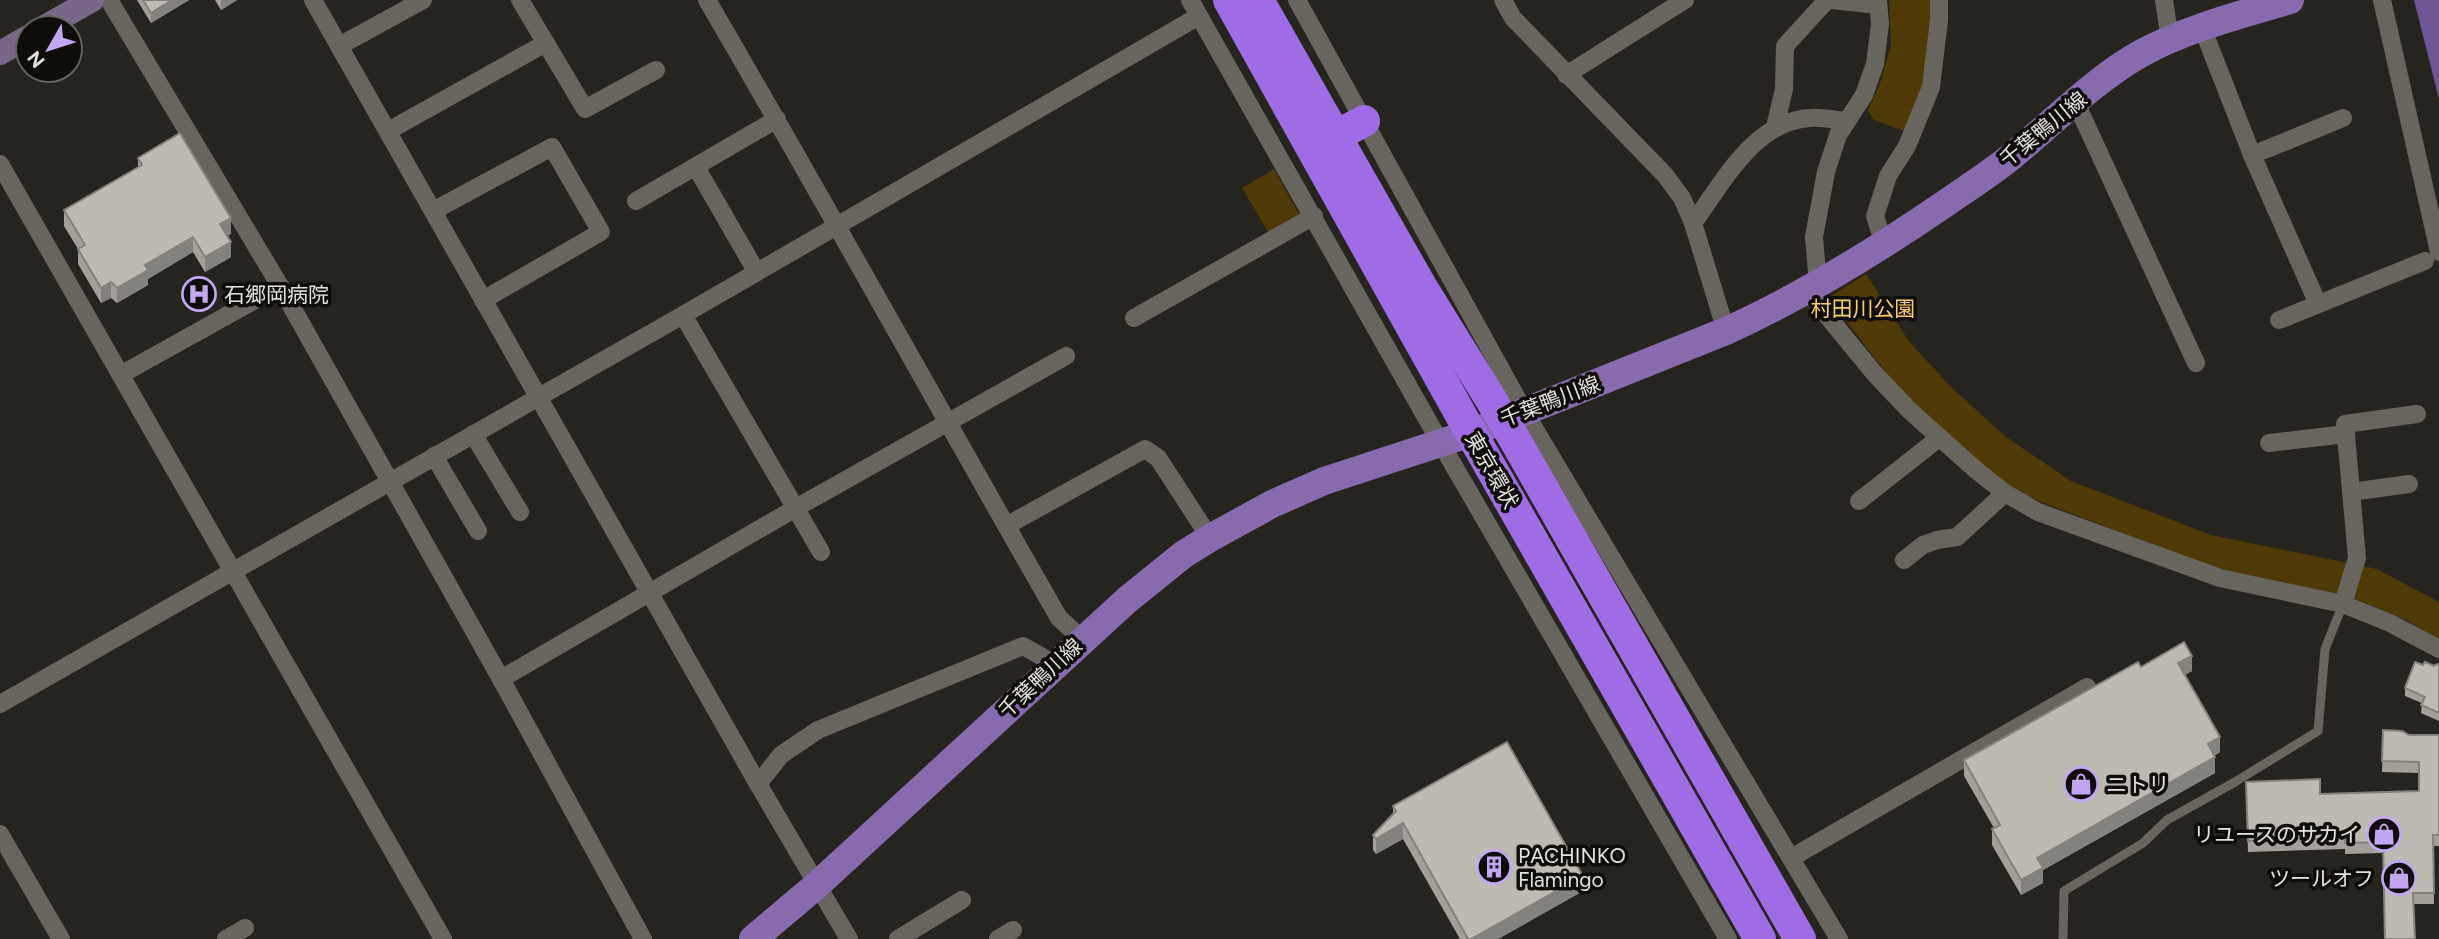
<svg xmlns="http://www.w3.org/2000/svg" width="2439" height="939" viewBox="0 0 2439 939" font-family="Figtree,'Noto Sans JP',sans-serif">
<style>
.green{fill:#4d3a05}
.water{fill:#6e5696}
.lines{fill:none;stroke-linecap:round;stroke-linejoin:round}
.lane{stroke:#68655e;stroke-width:9}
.street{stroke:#68655e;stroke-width:18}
.secondary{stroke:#786786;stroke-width:24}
.primary{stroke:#886aaf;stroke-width:28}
.highway{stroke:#9e6de5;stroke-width:32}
.wall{fill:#a3a099}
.shaded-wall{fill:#84827d}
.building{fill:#bdbab2;stroke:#84827d;stroke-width:2}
.labels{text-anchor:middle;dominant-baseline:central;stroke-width:7;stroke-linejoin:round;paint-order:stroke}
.street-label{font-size:21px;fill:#e4e2de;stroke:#0e0d0a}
.poi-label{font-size:21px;fill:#e4e2de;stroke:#0e0d0a;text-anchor:start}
.park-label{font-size:21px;fill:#face65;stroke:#0e0d0a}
</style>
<rect width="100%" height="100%" fill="#26241e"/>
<g class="green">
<path d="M 1889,0 L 1934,0 L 1928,77 L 1907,132 L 1874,120 L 1868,110 L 1880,83 L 1891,45 Z"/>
<path d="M 1274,169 L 1299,214 L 1268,232 L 1242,188 Z"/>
<path d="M 1866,274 L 1908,340 L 1949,385 L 2006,437 L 2071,481 L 2211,535 L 2377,569 L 2439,602 L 2439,640 L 2408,621 L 2351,597 L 2212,567 L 2023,495 L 1990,474 L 1939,430 L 1889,376 L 1828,298 Z"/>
</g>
<path class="water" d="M 2414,0 L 2439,0 L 2439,99 Z"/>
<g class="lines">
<path class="lane" d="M 2063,939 L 2064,891 L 2143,843 L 2167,820 L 2235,782 L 2318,731 L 2325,649 L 2343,604"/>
<g class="street">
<path d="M 109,0 L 280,286 L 501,679 L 643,939"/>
<path d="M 313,0 L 758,784 L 849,939"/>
<path d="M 520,0 L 585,109 L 656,70"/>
<path d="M 707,0 C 827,205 941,413 1059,618 L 1082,639"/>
<path d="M 1190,0 L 1440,442 L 1728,939"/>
<path d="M 1297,0 L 1524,411 L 1839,939"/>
<path d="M 1503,0 L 1513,18 L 1665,175 L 1682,198 L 1693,223 L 1726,331"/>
<path d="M 1832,0 L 1878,5"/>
<path d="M 2164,0 L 2170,40"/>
<path d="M 2382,0 L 2439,252"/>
<path d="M 2202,27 L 2252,155 L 2318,304"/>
<path d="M 339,46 L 423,0"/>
<path d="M 1566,75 L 1685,0"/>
<path d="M 2076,103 L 2196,363"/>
<path d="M 1775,127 L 1784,89 L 1785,46 L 1827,0"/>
<path d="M 388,131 L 546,43"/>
<path d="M 2252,155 L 2343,118"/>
<path d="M 0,164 L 443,939"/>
<path d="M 696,167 L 756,271"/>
<path d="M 636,201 L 777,119"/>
<path d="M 433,211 L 552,147 L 601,232 L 483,300"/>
<path d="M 1693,223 C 1723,183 1754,121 1810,118 C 1822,117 1835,120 1847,121"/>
<path d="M 1884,244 L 1875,216 L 1888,176 L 1907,146 L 1931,87 L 1939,20 L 1939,0"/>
<path d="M 1818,284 L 1814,237 L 1826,172 L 1838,135 L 1864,95 L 1875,64 L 1880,24 L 1878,0"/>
<path d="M 1806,290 L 1874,373 L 1909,410 L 1976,470 L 2005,493 L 2038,512 L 2220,578 L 2343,604 L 2390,623 L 2439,649"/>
<path d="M 683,315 L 821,552"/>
<path d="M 1134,318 L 1314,216"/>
<path d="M 2279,320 L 2425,261"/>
<path d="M 122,374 L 280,286"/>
<path d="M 473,434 L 520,512"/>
<path d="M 2269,443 L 2346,434"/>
<path d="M 434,456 L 478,531"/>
<path d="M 2351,492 L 2409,484"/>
<path d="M 1859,501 L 1939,438"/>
<path d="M 1006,526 L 1145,449 L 1158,458 L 1210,538"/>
<path d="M 1904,560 L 1923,545 L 1937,540 L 1957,537 L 2005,493"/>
<path d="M 2343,604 L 2357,558 L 2345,424 L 2417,414"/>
<path d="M 501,679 L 794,509 L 1066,356"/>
<path d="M 0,704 L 683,315 L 1199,16"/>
<path d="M 758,784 L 781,755 L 818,730 L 1023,646 L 1055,664"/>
<path d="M 0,834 L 61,939"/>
<path d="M 1791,858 L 2087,687"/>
<path d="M 226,939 L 245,928"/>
<path d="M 898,939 L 962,900"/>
<path d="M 998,939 L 1013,930"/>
</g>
<g class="secondary">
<path d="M 43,28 L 92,0"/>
<path d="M 0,53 L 28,37"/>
</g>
<path class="primary" d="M 753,939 L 817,885 L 1127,600 L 1184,554 L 1210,538 L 1272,504 L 1324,481 L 1471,433 L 1726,331 C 1803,296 1876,251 1946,203 C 1966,189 1988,175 2007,160 C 2051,125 2091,82 2140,54 C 2187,28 2240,15 2290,0"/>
<g class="highway">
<path d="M 1229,0 L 1471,433 L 1760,939"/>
<path d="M 1258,0 L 1422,288 L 1503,419 L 1800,939"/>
<path d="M 1336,136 L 1364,121"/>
</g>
</g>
<g class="wall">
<path d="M 137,0 L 189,0 L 151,23 Z"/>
<path d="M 215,0 L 237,0 L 221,10 Z"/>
<path d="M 138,158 L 231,234 L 227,236 L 231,257 L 205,272 L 193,252 L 148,279 L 148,285 L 117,303 L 111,298 L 101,303 L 78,264 L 78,249 L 64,226 L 64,210 L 138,167 Z"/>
<path d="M 2423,665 L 2434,666 L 2439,665 L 2439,721 L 2421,713 L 2422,703 L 2405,696 L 2405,688 Z"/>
<path d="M 2141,667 L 2192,671 L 2185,675 L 2220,752 L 2214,756 L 2215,773 L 2043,870 L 2043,883 L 2021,895 L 1992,845 L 1992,829 L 1994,828 L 1964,776 L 1964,760 Z"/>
<path d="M 2383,730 L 2409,735 L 2439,735 L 2439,846 L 2433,846 L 2434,904 L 2414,904 L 2383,853 L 2345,854 L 2345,849 L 2248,852 L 2246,792 L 2320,794 L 2419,791 L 2419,773 L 2382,772 Z"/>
<path d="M 1393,806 L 1583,891 L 1498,939 L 1460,939 L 1403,839 L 1376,854 L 1373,850 L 1373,835 L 1393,815 Z"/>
</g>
<g class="shaded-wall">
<path d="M 172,0 L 189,0 L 151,23 L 151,13 Z"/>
<path d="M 221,0 L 237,0 L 221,10 Z"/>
<path d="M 231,218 L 231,234 L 220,240 L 220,224 Z"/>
<path d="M 193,237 L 193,252 L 148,279 L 148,285 L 117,303 L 117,288 L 145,265 Z"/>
<path d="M 231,242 L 231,257 L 205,272 L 205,257 Z"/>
<path d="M 111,282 L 111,298 L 101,303 L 101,288 Z"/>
<path d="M 2192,656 L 2192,671 L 2178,679 L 2178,663 Z"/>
<path d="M 2220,737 L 2220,752 L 2208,759 L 2208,744 Z"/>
<path d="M 2215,757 L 2215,773 L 2043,870 L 2043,883 L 2021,895 L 2021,880 L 2037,858 Z"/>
<path d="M 1403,823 L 1403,839 L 1376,854 L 1376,839 Z"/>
<path d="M 1583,876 L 1583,891 L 1498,939 L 1471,939 Z"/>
</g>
<g class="building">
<path d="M 143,0 L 172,0 L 151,13 Z"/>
<path d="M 180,133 L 231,218 L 220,224 L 231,242 L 205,257 L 193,237 L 145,265 L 148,270 L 117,288 L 111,282 L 101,288 L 78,249 L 85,245 L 64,210 L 142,165 L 138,158 Z"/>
<path d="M 2184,642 L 2192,656 L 2178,663 L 2220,737 L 2208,744 L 2215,757 L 2037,858 L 2043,868 L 2021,880 L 1992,829 L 2000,825 L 1964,760 L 2138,662 L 2141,667 Z"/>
<path d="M 2415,662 L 2423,665 L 2425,662 L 2434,666 L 2437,664 L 2439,665 L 2439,713 L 2421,705 L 2425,697 L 2405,688 Z"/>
<path d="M 2383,730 L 2402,731 L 2409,735 L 2439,735 L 2439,835 L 2433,835 L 2434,893 L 2413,893 L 2415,939 L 2385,939 L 2383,842 L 2345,843 L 2345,838 L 2248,841 L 2246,782 L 2320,779 L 2320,794 L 2419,791 L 2419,762 L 2382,761 Z"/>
<path d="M 1507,742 L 1583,876 L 1471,939 L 1468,939 L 1403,823 L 1376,839 L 1373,835 L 1396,811 L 1393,806 Z"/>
</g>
<defs>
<g id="hospital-ring" transform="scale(1.75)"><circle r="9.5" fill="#0e0d0a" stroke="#c3a7f2" stroke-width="1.5"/><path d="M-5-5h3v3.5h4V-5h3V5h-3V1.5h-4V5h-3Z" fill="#c3a7f2"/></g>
<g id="shop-ring" transform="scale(1.75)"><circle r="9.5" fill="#0e0d0a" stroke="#c3a7f2" stroke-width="1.5"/><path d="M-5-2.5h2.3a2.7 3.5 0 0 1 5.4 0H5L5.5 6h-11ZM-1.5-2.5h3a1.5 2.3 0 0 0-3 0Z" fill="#c3a7f2"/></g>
<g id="building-ring" transform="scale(1.75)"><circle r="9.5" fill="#0e0d0a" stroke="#c3a7f2" stroke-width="1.5"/><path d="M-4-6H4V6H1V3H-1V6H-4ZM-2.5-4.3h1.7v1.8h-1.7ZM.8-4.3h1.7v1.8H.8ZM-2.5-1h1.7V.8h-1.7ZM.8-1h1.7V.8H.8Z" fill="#c3a7f2"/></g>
</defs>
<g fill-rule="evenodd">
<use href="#hospital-ring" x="199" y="294"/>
<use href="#shop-ring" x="2081" y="784"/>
<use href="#shop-ring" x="2384" y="834"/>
<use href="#building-ring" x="1494" y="867"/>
<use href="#shop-ring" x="2399" y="878"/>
</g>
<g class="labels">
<g class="street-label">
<text transform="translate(2043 129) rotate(-39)">千葉鴨川線</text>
<text transform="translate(1550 401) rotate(-21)">千葉鴨川線</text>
<text transform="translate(1492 470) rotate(60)">東京環状</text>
<text transform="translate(1040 678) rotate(-43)">千葉鴨川線</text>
</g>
<g class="poi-label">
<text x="224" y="294">石郷岡病院</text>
<text x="2106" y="784">ニトリ</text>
<text x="2360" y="834" text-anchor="end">リユースのサカイ</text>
<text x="1518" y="855">PACHINKO<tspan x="1518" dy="24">Flamingo</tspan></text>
<text x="2374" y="878" text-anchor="end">ツールオフ</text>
</g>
<g class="park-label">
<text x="1863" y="308">村田川公園</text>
</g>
</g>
<g transform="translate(49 49) rotate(231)"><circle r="33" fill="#0e0d0a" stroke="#64625f" stroke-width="2"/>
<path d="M0-5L12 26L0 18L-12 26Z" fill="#c3a7f2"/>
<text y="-10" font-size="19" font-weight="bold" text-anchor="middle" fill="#e4e2de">N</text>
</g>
</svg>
